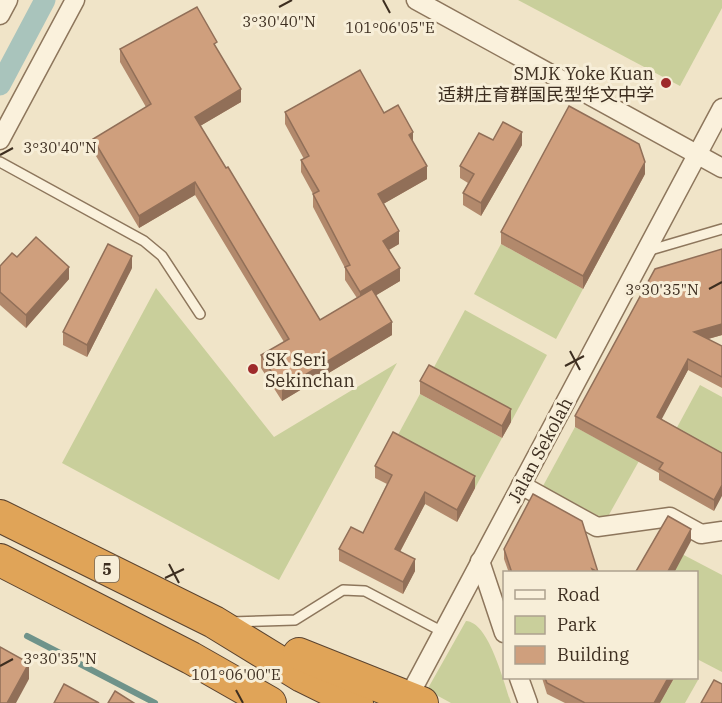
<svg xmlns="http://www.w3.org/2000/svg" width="722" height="703" viewBox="0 0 722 703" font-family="'IBM Plex Serif','Noto Sans SC',serif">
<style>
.green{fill:#c9cf9b}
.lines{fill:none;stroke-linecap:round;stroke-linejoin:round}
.stream{stroke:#6f938a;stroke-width:6}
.canal{stroke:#a9c4bc;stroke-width:21}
.lane-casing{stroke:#8d765c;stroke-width:12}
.street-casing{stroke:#8d765c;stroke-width:21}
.highway-casing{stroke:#5b4430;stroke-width:34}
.lane{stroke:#faf1dc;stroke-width:9}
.street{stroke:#faf1dc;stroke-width:18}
.highway{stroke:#e0a458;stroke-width:32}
.wall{fill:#b2896c}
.shaded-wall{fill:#916f58}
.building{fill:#cf9f7d;stroke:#916f58;stroke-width:1.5}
.ticks{fill:none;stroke:#3d2e20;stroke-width:2}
.poi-dot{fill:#9e2a2b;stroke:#f7eed8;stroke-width:2}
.labels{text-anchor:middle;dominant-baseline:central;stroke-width:6;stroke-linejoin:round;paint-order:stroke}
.shield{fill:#f7eed8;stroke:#756857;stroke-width:1.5}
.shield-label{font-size:16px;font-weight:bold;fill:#3d2e20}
.poi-label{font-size:18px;fill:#3d2e20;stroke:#f7eed8;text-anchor:end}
.street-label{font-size:18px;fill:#3d2e20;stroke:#f7eed8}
.ticks-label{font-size:15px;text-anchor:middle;fill:#3d2e20;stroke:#f7eed8;stroke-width:6;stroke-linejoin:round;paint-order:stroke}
</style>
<rect width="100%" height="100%" fill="#f0e4c8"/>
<g class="green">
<path d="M 518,0 L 722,0 L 722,8 L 680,86 Z"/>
<path d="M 501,244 L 583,289 L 556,339 L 474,294 Z"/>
<path d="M 156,288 L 274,437 L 397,363 L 279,580 L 62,463 Z"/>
<path d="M 465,310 L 547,355 L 511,422 L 433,369 Z"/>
<path d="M 700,385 L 722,397 L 722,458 L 674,433 Z"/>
<path d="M 420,394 L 502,438 L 475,488 L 393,444 Z"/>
<path d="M 575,427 L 639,461 L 606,520 L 543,486 Z"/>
<path d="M 680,553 L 722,575 L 722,672 L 697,659 L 696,572 L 670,572 Z"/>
<path d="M 466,621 C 489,622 504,683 511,703 L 451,703 L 427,690 Z"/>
<path d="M 674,678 L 698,680 L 685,703 L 660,703 Z"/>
</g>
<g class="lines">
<g class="stream">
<path d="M 27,636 L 60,653"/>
<path d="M 80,664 L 155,703"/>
</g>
<path class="canal" d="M 0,85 L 45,0"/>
<g class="lane-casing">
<g id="lane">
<path d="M 0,162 L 144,241 L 162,256 L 200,314"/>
<path d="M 647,251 L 722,229"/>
<path d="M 231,622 L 295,620 L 343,590 L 365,591 L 443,632"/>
</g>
</g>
<g class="street-casing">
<g id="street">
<path d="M 416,0 L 722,168"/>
<path d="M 0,15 L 8,0"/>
<path d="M 0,140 L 75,0"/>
<path d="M 521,485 L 597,527 L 670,517 L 701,534 L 722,531"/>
<path d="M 480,561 L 504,633"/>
<path d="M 519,678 L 528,703"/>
<path d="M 409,696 L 722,108"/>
</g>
</g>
<g class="highway-casing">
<g id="highway">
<path d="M 0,516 L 214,622 L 302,676 L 357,703"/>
<path d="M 0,560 L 191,658 L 270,703"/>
<path d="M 299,654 L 422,703"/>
</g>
</g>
<use href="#lane" class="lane"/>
<use href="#street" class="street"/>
<use href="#highway" class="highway"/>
</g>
<g class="wall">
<path d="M 120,49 L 217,49 L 241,102 L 200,126 L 320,320 L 357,298 L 345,280 L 345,268 L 313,207 L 313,194 L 301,172 L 301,160 L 304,159 L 285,124 L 285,112 L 384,113 L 413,143 L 427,179 L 383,204 L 399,244 L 389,250 L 400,281 L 376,295 L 392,335 L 282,401 L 261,368 L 261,355 L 284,342 L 195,195 L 139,228 L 93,151 L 93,139 L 146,107 L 120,62 Z"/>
<path d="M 493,140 L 522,145 L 481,216 L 463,205 L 463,193 L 468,183 L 460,178 L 460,166 Z"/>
<path d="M 645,174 L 583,289 L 501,244 L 501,232 Z"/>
<path d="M 722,249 L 722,335 L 708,339 L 722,346 L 722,388 L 688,370 L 661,419 L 722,453 L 714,511 L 659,480 L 659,473 L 575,427 L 575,416 Z"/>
<path d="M 17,257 L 69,279 L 26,328 L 0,305 L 0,266 Z"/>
<path d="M 132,268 L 87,357 L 63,345 L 63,332 Z"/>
<path d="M 420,381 L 511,422 L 502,438 L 420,394 Z"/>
<path d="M 375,466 L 475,488 L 457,522 L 425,504 L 400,552 L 415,571 L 403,594 L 339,561 L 339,549 L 363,533 L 387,484 L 375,478 Z"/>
<path d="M 582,521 L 598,573 L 509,573 L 504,559 L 504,549 Z"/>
<path d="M 542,678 L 674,678 L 660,703 L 565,703 L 547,694 Z"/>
</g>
<g class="shaded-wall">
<path d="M 241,89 L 241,102 L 195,129 L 195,117 Z"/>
<path d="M 413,132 L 413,145 L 409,135 Z"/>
<path d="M 522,132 L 522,145 L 481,216 L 481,203 Z"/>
<path d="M 645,162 L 645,174 L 583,289 L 583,276 Z"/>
<path d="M 427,166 L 427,179 L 378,207 L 378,194 Z"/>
<path d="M 195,182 L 195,195 L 139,228 L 139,216 Z"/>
<path d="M 399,231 L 399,244 L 383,253 L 383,241 Z"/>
<path d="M 132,256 L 132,268 L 87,357 L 87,345 Z"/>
<path d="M 69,267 L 69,279 L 26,328 L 26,315 Z"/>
<path d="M 400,268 L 400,281 L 360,305 L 360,292 Z"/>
<path d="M 392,322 L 392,335 L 282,401 L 282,389 Z"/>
<path d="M 722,324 L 722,335 L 694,343 L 694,332 Z"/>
<path d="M 688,359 L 688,370 L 657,428 L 657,417 Z"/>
<path d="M 511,409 L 511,422 L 502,438 L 502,426 Z"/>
<path d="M 475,476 L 475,488 L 457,522 L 457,510 Z"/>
<path d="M 722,485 L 722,496 L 714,511 L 714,500 Z"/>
<path d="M 425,492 L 425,504 L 395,561 L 395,549 Z"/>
<path d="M 691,529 L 691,541 L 674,573 L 667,573 Z"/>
<path d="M 415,559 L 415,571 L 403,594 L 403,582 Z"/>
<path d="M 29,663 L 29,679 L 16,703 L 7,703 Z"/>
<path d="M 668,678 L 674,678 L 660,703 L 654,703 Z"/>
</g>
<g class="building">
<path d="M 197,7 L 217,42 L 214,44 L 241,89 L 195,117 L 226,168 L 228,167 L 320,320 L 372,289 L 392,322 L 282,389 L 261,355 L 289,339 L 195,182 L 139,216 L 93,139 L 151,104 L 120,49 Z"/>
<path d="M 360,70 L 384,113 L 398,105 L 413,132 L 409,135 L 427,166 L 378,194 L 399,231 L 383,241 L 400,268 L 360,292 L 345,267 L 350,265 L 313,194 L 319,191 L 301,160 L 309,156 L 285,112 Z"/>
<path d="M 569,106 L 639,144 L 645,162 L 583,276 L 501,232 Z"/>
<path d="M 503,122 L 522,132 L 481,203 L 463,193 L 474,174 L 460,166 L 479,133 L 493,140 Z"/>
<path d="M 36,237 L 69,267 L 26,315 L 0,292 L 0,266 L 12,253 L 17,257 Z"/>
<path d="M 108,244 L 132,256 L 87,345 L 63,332 Z"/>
<path d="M 722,249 L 722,324 L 694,332 L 722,346 L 722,377 L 688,359 L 657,417 L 722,453 L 722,485 L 714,500 L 659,469 L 663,463 L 575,416 L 655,269 Z"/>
<path d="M 429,365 L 511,409 L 502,426 L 420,381 Z"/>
<path d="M 393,432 L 475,476 L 457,510 L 425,492 L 395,549 L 415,559 L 403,582 L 339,549 L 351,527 L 363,533 L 392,475 L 375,466 Z"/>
<path d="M 533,494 L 582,521 L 598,572 L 592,569 L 594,573 L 512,573 L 504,549 Z"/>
<path d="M 668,516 L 691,529 L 667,573 L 635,573 Z"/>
<path d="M 0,647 L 29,663 L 7,703 L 0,703 Z"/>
<path d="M 545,678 L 668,678 L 654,703 L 585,703 L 547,683 Z"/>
<path d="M 714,680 L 722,684 L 722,703 L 701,703 Z"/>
<path d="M 64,684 L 99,703 L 54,703 Z"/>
<path d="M 115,691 L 134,703 L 108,703 Z"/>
</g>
<path class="ticks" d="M 383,0 L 390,13M 279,7 L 292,0M 0,155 L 13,148M 709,289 L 722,282M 570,351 L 580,370M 565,366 L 584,356M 169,564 L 179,583M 165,578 L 184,569M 0,666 L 13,659M 236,690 L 243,703"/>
<g class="poi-dot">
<circle cx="666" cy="83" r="6"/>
<circle cx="253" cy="369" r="6"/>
</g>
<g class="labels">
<rect class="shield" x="95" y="556" width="24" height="26" rx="4.5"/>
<g class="shield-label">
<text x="107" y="569">5</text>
</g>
<g class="poi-label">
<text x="654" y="73">SMJK Yoke Kuan<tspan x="654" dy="21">适耕庄育群国民型华文中学</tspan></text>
<text x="265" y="359" text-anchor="start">SK Seri<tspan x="265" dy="21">Sekinchan</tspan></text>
</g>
<g class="street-label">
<text transform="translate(540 450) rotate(-62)">Jalan Sekolah</text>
</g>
</g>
<g class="ticks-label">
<text x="279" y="27">3°30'40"N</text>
<text x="390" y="33">101°06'05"E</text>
<text x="60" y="153">3°30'40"N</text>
<text x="662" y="295">3°30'35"N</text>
<text x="60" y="664">3°30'35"N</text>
<text x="236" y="680">101°06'00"E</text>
</g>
<rect x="503" y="571" width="195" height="108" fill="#f7eed8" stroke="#ada18e" stroke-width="1.5"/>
<rect x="515" y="590" width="30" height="9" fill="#faf1dc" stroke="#ada18e" stroke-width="1.5"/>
<text x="557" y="601" font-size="18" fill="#3d2e20">Road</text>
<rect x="515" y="616" width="30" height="18" fill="#c9cf9b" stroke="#ada18e" stroke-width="1.5"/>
<text x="557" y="631" font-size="18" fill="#3d2e20">Park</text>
<rect x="515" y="646" width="30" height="18" fill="#cf9f7d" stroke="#ada18e" stroke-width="1.5"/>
<text x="557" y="661" font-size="18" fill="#3d2e20">Building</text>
</svg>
